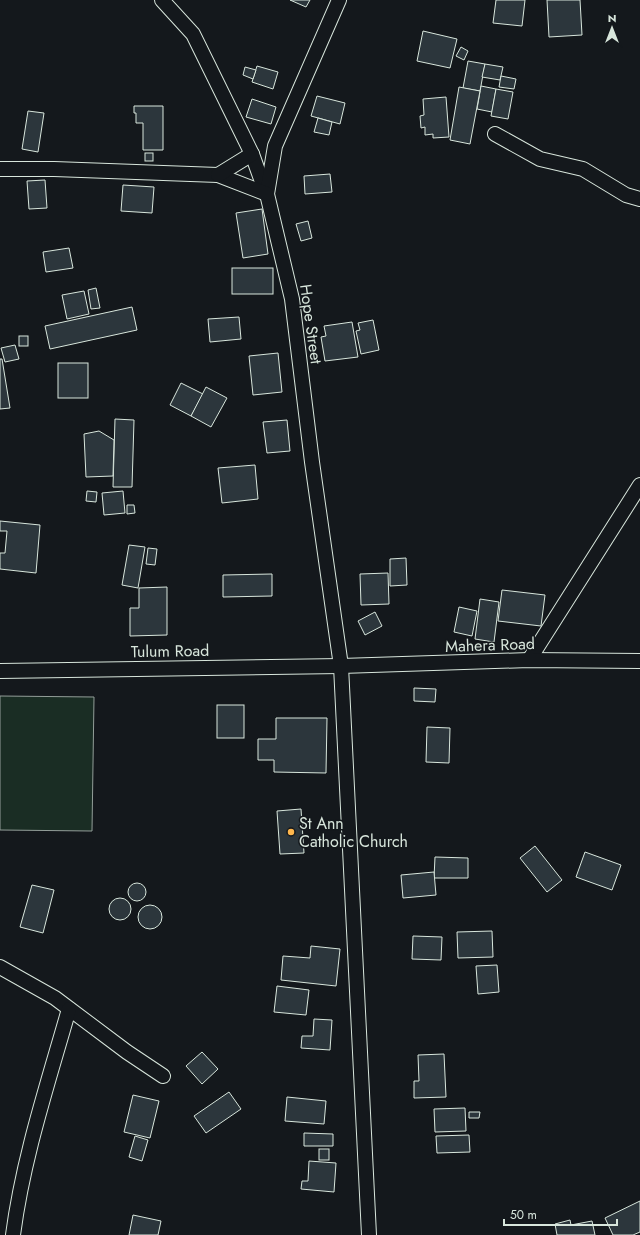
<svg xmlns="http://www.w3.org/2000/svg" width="640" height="1235" viewBox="0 0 640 1235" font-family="Jost,sans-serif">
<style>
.green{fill:#1a2d24;stroke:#939e99}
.building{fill:#2c363c;stroke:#d8e6dc}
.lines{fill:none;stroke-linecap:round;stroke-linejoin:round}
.street-casing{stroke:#d8e6dc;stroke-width:16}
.street{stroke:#14181c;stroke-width:14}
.poi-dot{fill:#ffb74d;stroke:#14181c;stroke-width:1.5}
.labels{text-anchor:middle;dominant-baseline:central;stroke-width:3;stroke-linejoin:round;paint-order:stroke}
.street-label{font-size:16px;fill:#d8e6dc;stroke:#14181c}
.poi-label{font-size:16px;fill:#d8e6dc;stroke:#14181c;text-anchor:start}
</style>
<rect width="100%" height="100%" fill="#14181c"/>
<path class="green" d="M 0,696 L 94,697 L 92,831 L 0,830 Z"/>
<g class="building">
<path d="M 290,0 L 310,0 L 306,7 Z"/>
<path d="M 496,0 L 525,0 L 522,26 L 493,23 Z"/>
<path d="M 547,0 L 580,0 L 582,35 L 549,37 Z"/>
<path d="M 423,31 L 457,39 L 450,68 L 417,61 Z"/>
<path d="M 461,47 L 468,51 L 464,60 L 456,56 Z"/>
<path d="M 468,61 L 485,64 L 480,91 L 463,88 Z"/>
<path d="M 485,64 L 503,67 L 500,80 L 482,77 Z"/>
<path d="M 257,66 L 278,72 L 273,89 L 252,82 Z"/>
<path d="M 245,67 L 256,70 L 253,79 L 243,75 Z"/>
<path d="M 501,76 L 516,79 L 514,89 L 499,87 Z"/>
<path d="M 481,86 L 496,89 L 492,112 L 477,109 Z"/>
<path d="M 459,87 L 480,91 L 470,144 L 450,140 Z"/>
<path d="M 496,89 L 513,92 L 508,119 L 491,116 Z"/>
<path d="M 317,96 L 345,103 L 340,124 L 311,116 Z"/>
<path d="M 446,97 L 449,137 L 433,138 L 433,134 L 425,135 L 425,127 L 421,128 L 420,116 L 424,115 L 423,99 Z"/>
<path d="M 252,99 L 276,107 L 271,124 L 246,117 Z"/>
<path d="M 134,106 L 163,106 L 163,150 L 143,150 L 143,123 L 136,123 L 136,113 L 134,113 Z"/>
<path d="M 28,111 L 44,113 L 38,152 L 22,149 Z"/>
<path d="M 318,118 L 332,122 L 329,135 L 314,132 Z"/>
<rect x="145" y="153" width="8" height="8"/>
<path d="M 330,174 L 332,192 L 305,194 L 304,176 Z"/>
<path d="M 45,180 L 47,208 L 29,209 L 27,181 Z"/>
<path d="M 123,185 L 154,187 L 152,213 L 121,211 Z"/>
<path d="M 262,209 L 268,254 L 243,258 L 236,213 Z"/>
<path d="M 308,221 L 312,238 L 301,241 L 296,224 Z"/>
<path d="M 69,248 L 73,268 L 46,272 L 43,252 Z"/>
<rect x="232" y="268" width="41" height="26"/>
<path d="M 96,288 L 100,308 L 91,309 L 88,290 Z"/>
<path d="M 84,291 L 89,314 L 67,319 L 62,295 Z"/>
<path d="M 132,307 L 137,330 L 50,349 L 45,326 Z"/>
<path d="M 239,317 L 241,339 L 210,342 L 208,319 Z"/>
<path d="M 373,320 L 379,350 L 361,354 L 356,331 L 360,330 L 358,323 Z"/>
<path d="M 352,322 L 358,357 L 325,361 L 321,337 L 326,336 L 324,326 Z"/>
<rect x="19" y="336" width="9" height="10"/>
<path d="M 15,345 L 19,359 L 5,362 L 1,348 Z"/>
<path d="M 278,353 L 282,392 L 253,395 L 249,356 Z"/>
<path d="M 0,359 L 2,359 L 10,408 L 0,409 Z"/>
<rect x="58" y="363" width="30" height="35"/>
<path d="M 181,383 L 203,394 L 191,416 L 170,405 Z"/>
<path d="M 206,387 L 227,398 L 211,427 L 191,416 Z"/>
<path d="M 115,419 L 134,420 L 132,487 L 113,487 Z"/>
<path d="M 287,420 L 290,451 L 267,453 L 263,422 Z"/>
<path d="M 99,431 L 114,440 L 113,476 L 86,477 L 84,434 Z"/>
<path d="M 255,465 L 258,499 L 222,503 L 218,468 Z"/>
<path d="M 87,491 L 97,492 L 96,502 L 86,501 Z"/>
<path d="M 123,491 L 125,513 L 104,515 L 102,493 Z"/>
<path d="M 127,505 L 134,505 L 135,513 L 127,514 Z"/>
<path d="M 0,521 L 40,525 L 36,573 L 0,569 L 0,553 L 5,553 L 7,531 L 0,531 Z"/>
<path d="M 129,545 L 145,547 L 138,588 L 122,585 Z"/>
<path d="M 148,548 L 157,549 L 155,565 L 146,564 Z"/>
<path d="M 406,558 L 407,585 L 390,586 L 390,559 Z"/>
<path d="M 388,573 L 389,604 L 361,605 L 360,574 Z"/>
<path d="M 272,574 L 272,596 L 223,597 L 223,575 Z"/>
<path d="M 167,587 L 167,635 L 130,636 L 130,608 L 139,608 L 139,588 Z"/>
<path d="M 502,590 L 545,595 L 541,626 L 498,621 Z"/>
<path d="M 480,599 L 499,602 L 494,642 L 475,639 Z"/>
<path d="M 459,607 L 477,611 L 472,636 L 454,632 Z"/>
<path d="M 375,612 L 382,626 L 365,635 L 358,621 Z"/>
<path d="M 414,688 L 436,689 L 435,702 L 414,701 Z"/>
<rect x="217" y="705" width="27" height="33"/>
<path d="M 276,718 L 327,718 L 326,773 L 274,772 L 274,760 L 258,760 L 258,739 L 276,739 Z"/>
<path d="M 427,727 L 450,728 L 449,763 L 426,762 Z"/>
<path d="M 301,809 L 304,853 L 280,854 L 277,811 Z"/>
<path d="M 535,846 L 562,880 L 547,892 L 520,858 Z"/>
<path d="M 585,852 L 621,865 L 612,890 L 576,877 Z"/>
<path d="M 435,857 L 468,858 L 468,878 L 434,878 Z"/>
<path d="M 434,872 L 436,895 L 403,898 L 401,875 Z"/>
<circle cx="137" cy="892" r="9"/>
<path d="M 32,885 L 54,890 L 43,933 L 20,927 Z"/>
<circle cx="120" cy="909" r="11"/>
<circle cx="150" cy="917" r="12"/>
<path d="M 492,931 L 493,957 L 458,958 L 457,932 Z"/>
<path d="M 413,936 L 442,937 L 441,960 L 412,959 Z"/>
<path d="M 311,946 L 340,949 L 336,986 L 281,980 L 283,956 L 310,958 Z"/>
<path d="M 497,965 L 499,992 L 478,994 L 476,966 Z"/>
<path d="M 277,986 L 309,990 L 306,1015 L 274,1012 Z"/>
<path d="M 314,1019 L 332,1020 L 330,1050 L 301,1048 L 302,1036 L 313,1036 Z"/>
<path d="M 202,1052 L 218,1069 L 202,1084 L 186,1066 Z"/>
<path d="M 444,1054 L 446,1097 L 414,1098 L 414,1081 L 419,1081 L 418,1055 Z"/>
<path d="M 229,1092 L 241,1109 L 206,1133 L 194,1116 Z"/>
<path d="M 133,1095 L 159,1101 L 150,1138 L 124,1132 Z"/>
<path d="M 287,1097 L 326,1101 L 324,1124 L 285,1121 Z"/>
<path d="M 465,1108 L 466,1131 L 435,1132 L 434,1109 Z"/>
<path d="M 469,1112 L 480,1112 L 479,1118 L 469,1118 Z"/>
<path d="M 304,1133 L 333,1134 L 333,1146 L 304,1146 Z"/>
<path d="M 469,1135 L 470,1152 L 437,1153 L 436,1136 Z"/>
<path d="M 135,1136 L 148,1140 L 142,1161 L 129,1157 Z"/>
<rect x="319" y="1149" width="10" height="11"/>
<path d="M 309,1161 L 336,1163 L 334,1192 L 301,1189 L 302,1181 L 308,1181 Z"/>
<path d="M 640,1201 L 640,1232 L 633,1235 L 613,1235 L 605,1218 Z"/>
<path d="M 133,1215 L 161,1221 L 158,1235 L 129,1235 Z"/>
<path d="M 570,1220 L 571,1225 L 592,1221 L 595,1235 L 557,1235 L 555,1224 Z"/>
</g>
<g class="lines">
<g class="street-casing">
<g id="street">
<path d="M 162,0 L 193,34 L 252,154 L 266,193"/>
<path d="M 339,0 L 275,146 L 267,194 L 292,299 L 312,462 L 341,666 L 369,1235"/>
<path d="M 495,134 L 540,159 L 583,169 L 626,195 L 640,199"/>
<path d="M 0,169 L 54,169 L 218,175 L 267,194"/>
<path d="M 218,175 L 252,154"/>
<path d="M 529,660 L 640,485"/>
<path d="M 0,671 L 341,666 L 529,660 L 640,661"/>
<path d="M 0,967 L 55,998 L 127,1052 L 163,1076"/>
<path d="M 13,1235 C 23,1158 48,1083 69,1009"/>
</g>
</g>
<use href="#street" class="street"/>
</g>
<circle class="poi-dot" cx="291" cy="832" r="4"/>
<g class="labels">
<g class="street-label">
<text transform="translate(311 324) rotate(82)">Hope Street</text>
<text transform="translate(490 645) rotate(-2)">Mahera Road</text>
<text transform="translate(170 651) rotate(-1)">Tulum Road</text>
</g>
<g class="poi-label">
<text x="299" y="823">St Ann<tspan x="299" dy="18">Catholic Church</tspan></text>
</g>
</g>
<g transform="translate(612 28)" stroke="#14181c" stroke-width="3" paint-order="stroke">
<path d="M0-3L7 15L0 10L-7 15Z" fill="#d8e6dc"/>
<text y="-6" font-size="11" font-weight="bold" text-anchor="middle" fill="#d8e6dc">N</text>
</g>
<path d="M504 1219v6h113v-6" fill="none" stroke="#d8e6dc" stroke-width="2"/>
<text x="510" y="1219" font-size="12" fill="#d8e6dc" stroke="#14181c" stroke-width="3" paint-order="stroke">50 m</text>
</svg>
